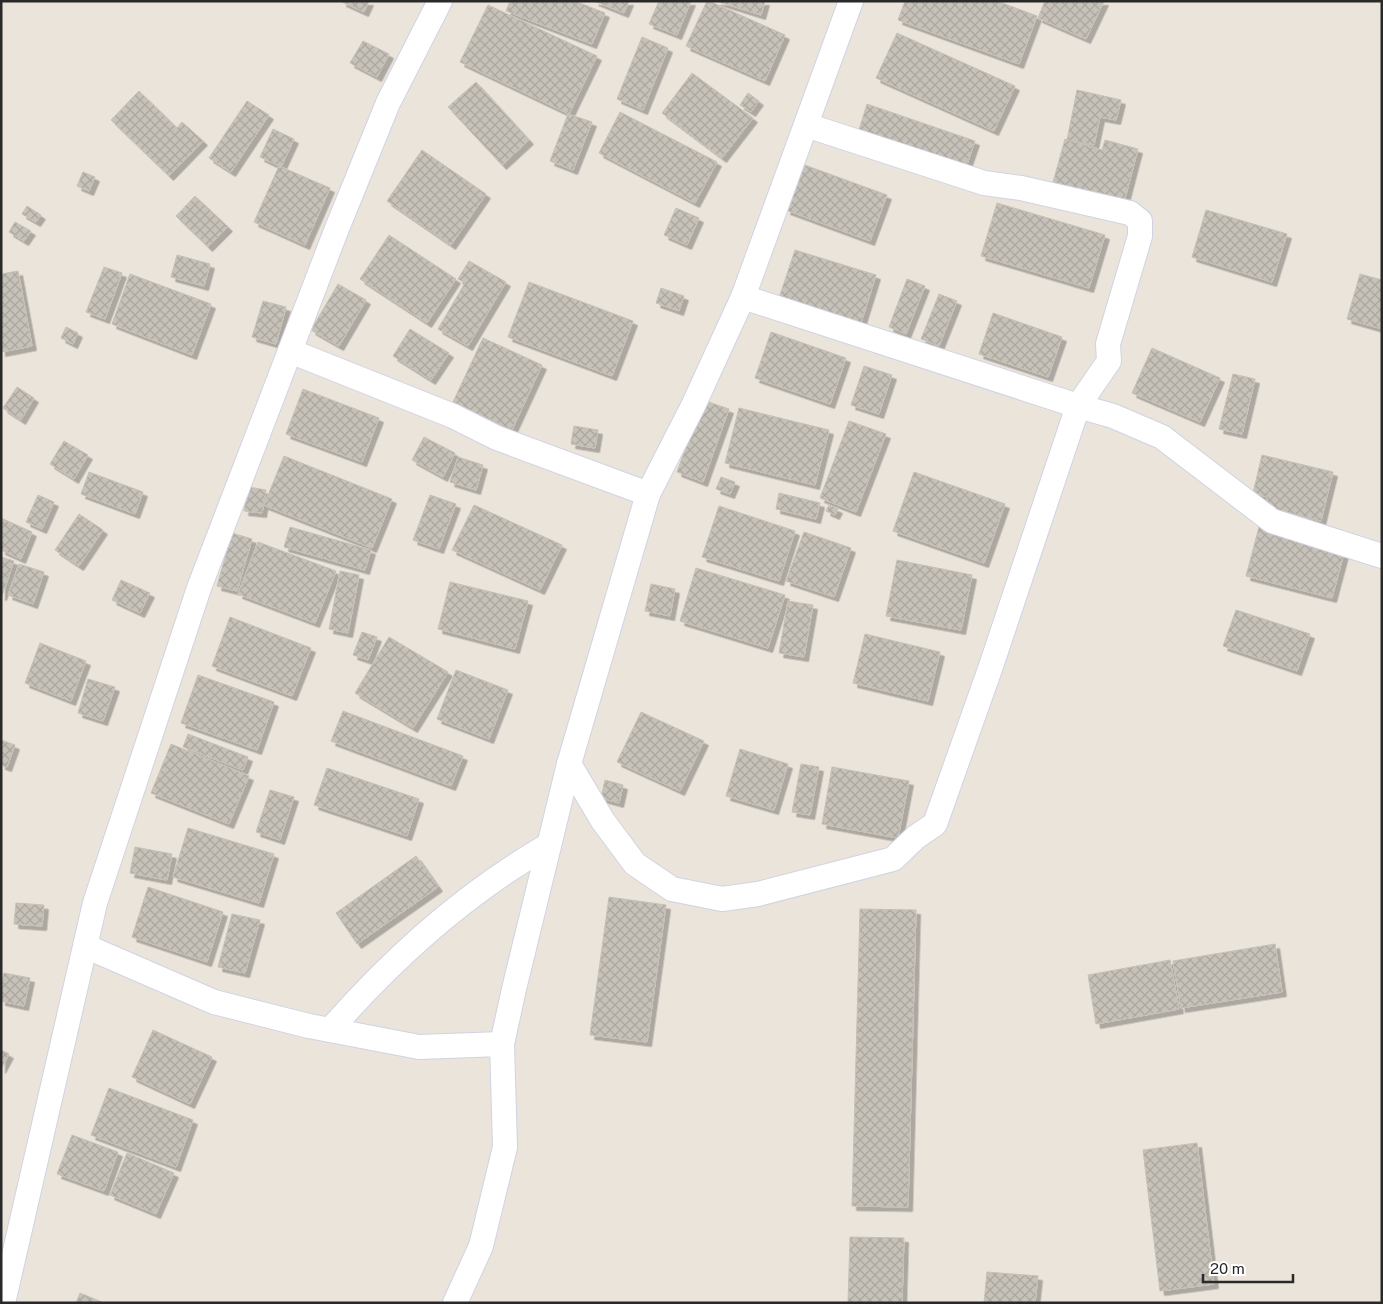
<svg xmlns="http://www.w3.org/2000/svg" width="1383" height="1304" viewBox="0 0 1383 1304" font-family="'Public Sans',sans-serif">
<style>
.building{fill:url(#building-cross-hatch);stroke:#c6c0b5;filter:url(#shadow)}
.lines{fill:none;stroke-linecap:round;stroke-linejoin:round}
.minor-casing{stroke:#d0d3e2;stroke-width:26}
.minor{stroke:#fff;stroke-width:24}
</style>
<defs>
<pattern id="building-cross-hatch" width="8" height="8" patternUnits="userSpaceOnUse" patternTransform="scale(1.25)"><rect width="8" height="8" fill="#c7c2b9"/><path d="M0 0l8 8M0 8l8-8" fill="none" stroke="#aba79f"/></pattern>
<filter id="shadow"><feDropShadow dx="4.5" dy="4.5" stdDeviation="0" flood-color="#0004"/></filter>
</defs>
<rect width="100%" height="100%" fill="#ebe4db"/>
<g class="building">
<path d="M 342,1 L 369,1 L 364,12 L 342,2 Z"/>
<path d="M 510,1 L 575,1 L 605,13 L 592,44 L 506,11 Z"/>
<path d="M 594,1 L 629,1 L 624,13 Z"/>
<path d="M 659,1 L 691,1 L 677,35 L 649,24 Z"/>
<path d="M 707,1 L 709,1 L 785,35 L 765,81 L 686,46 Z"/>
<path d="M 716,1 L 765,1 L 761,15 Z"/>
<path d="M 905,1 L 997,1 L 1037,16 L 1019,64 L 898,20 Z"/>
<path d="M 1045,1 L 1104,1 L 1086,39 L 1038,18 Z"/>
<path d="M 488,5 L 597,56 L 569,114 L 460,62 Z"/>
<path d="M 897,33 L 1015,86 L 994,131 L 876,78 Z"/>
<path d="M 642,37 L 668,48 L 643,110 L 617,99 Z"/>
<path d="M 363,41 L 389,54 L 377,77 L 350,63 Z"/>
<path d="M 692,73 L 753,118 L 722,158 L 662,113 Z"/>
<path d="M 476,82 L 529,140 L 502,165 L 448,107 Z"/>
<path d="M 1077,90 L 1121,100 L 1116,120 L 1100,117 L 1094,145 L 1067,140 Z"/>
<path d="M 139,91 L 177,128 L 182,122 L 203,141 L 169,176 L 111,120 Z"/>
<path d="M 748,93 L 759,101 L 751,112 L 740,105 Z"/>
<path d="M 247,101 L 269,115 L 231,172 L 209,158 Z"/>
<path d="M 867,104 L 975,141 L 965,170 L 858,133 Z"/>
<path d="M 620,112 L 717,162 L 695,203 L 599,153 Z"/>
<path d="M 568,114 L 592,122 L 573,170 L 550,161 Z"/>
<path d="M 273,129 L 294,139 L 281,167 L 260,157 Z"/>
<path d="M 1065,139 L 1102,150 L 1105,140 L 1138,149 L 1123,206 L 1052,186 Z"/>
<path d="M 422,150 L 486,194 L 451,245 L 387,201 Z"/>
<path d="M 802,164 L 887,195 L 870,241 L 786,210 Z"/>
<path d="M 279,166 L 330,188 L 305,245 L 254,222 Z"/>
<path d="M 83,172 L 95,177 L 89,191 L 77,186 Z"/>
<path d="M 195,196 L 228,227 L 208,247 L 176,216 Z"/>
<path d="M 997,203 L 1105,235 L 1089,288 L 981,256 Z"/>
<path d="M 27,206 L 41,215 L 36,222 L 22,214 Z"/>
<path d="M 676,208 L 699,218 L 687,245 L 664,235 Z"/>
<path d="M 1206,210 L 1287,234 L 1272,282 L 1192,257 Z"/>
<path d="M 15,222 L 31,231 L 24,241 L 9,232 Z"/>
<path d="M 389,235 L 456,279 L 427,323 L 360,279 Z"/>
<path d="M 795,250 L 876,275 L 861,323 L 779,298 Z"/>
<path d="M 177,255 L 210,264 L 204,286 L 171,277 Z"/>
<path d="M 469,261 L 506,282 L 468,346 L 438,329 L 465,283 L 458,279 Z"/>
<path d="M 104,267 L 122,273 L 105,319 L 86,312 Z"/>
<path d="M 18,271 L 32,346 L 1,352 L 1,274 Z"/>
<path d="M 130,274 L 211,304 L 192,355 L 112,324 Z"/>
<path d="M 1360,274 L 1382,280 L 1382,329 L 1347,319 Z"/>
<path d="M 907,279 L 925,286 L 906,334 L 889,327 Z"/>
<path d="M 529,282 L 633,321 L 612,376 L 508,337 Z"/>
<path d="M 338,284 L 366,300 L 339,346 L 311,330 Z"/>
<path d="M 661,288 L 684,296 L 679,311 L 656,303 Z"/>
<path d="M 939,294 L 957,301 L 939,346 L 921,339 Z"/>
<path d="M 263,301 L 286,307 L 276,344 L 252,337 Z"/>
<path d="M 993,313 L 1062,337 L 1048,377 L 979,354 Z"/>
<path d="M 66,327 L 78,333 L 73,344 L 61,338 Z"/>
<path d="M 410,329 L 449,353 L 431,380 L 393,356 Z"/>
<path d="M 771,332 L 846,358 L 830,404 L 755,378 Z"/>
<path d="M 483,338 L 542,365 L 512,430 L 453,402 Z"/>
<path d="M 1152,348 L 1220,378 L 1200,422 L 1132,393 Z"/>
<path d="M 864,366 L 892,375 L 879,414 L 851,405 Z"/>
<path d="M 1233,374 L 1255,379 L 1242,434 L 1219,429 Z"/>
<path d="M 17,387 L 34,398 L 21,420 L 3,408 Z"/>
<path d="M 303,389 L 379,418 L 362,462 L 286,434 Z"/>
<path d="M 703,400 L 729,409 L 703,482 L 677,472 Z"/>
<path d="M 739,408 L 829,430 L 815,485 L 725,463 Z"/>
<path d="M 849,421 L 886,434 L 856,512 L 820,498 Z"/>
<path d="M 574,426 L 598,430 L 595,448 L 571,444 Z"/>
<path d="M 424,437 L 455,453 L 443,477 L 412,460 Z"/>
<path d="M 64,441 L 88,455 L 74,479 L 50,464 Z"/>
<path d="M 1262,455 L 1333,472 L 1321,521 L 1265,507 L 1267,497 L 1253,493 Z"/>
<path d="M 284,456 L 392,499 L 372,548 L 264,505 Z"/>
<path d="M 458,457 L 483,465 L 476,490 L 450,482 Z"/>
<path d="M 89,472 L 143,492 L 135,514 L 81,494 Z"/>
<path d="M 914,472 L 1005,504 L 984,563 L 893,531 Z"/>
<path d="M 721,477 L 735,482 L 730,494 L 716,489 Z"/>
<path d="M 248,487 L 266,490 L 262,513 L 244,511 Z"/>
<path d="M 779,493 L 820,503 L 816,519 L 776,509 Z"/>
<path d="M 38,495 L 54,502 L 42,529 L 26,522 Z"/>
<path d="M 430,495 L 456,504 L 439,549 L 413,540 Z"/>
<path d="M 474,505 L 562,545 L 540,590 L 452,550 Z"/>
<path d="M 829,505 L 838,509 L 835,515 L 826,511 Z"/>
<path d="M 719,506 L 795,531 L 779,581 L 702,557 Z"/>
<path d="M 79,514 L 103,530 L 79,566 L 55,550 Z"/>
<path d="M 1,518 L 32,532 L 21,559 L 1,550 Z"/>
<path d="M 290,527 L 371,550 L 365,570 L 284,547 Z"/>
<path d="M 1259,527 L 1345,549 L 1332,598 L 1246,576 Z"/>
<path d="M 804,532 L 851,548 L 834,597 L 786,581 Z"/>
<path d="M 232,533 L 252,539 L 237,591 L 217,586 Z"/>
<path d="M 258,542 L 336,571 L 315,623 L 238,594 Z"/>
<path d="M 1,557 L 14,561 L 2,596 L 1,596 Z"/>
<path d="M 897,560 L 972,575 L 961,630 L 886,616 Z"/>
<path d="M 19,564 L 44,572 L 33,604 L 8,595 Z"/>
<path d="M 696,568 L 785,595 L 768,648 L 680,621 Z"/>
<path d="M 340,571 L 359,575 L 348,633 L 329,629 Z"/>
<path d="M 121,580 L 150,593 L 140,613 L 112,600 Z"/>
<path d="M 450,582 L 528,601 L 515,649 L 438,629 Z"/>
<path d="M 651,584 L 675,589 L 670,616 L 645,611 Z"/>
<path d="M 788,601 L 813,605 L 804,657 L 779,653 Z"/>
<path d="M 1236,610 L 1310,634 L 1297,671 L 1223,646 Z"/>
<path d="M 230,617 L 311,648 L 292,696 L 212,666 Z"/>
<path d="M 362,632 L 377,637 L 368,660 L 353,655 Z"/>
<path d="M 865,634 L 940,652 L 928,701 L 853,683 Z"/>
<path d="M 389,637 L 448,672 L 413,728 L 355,693 Z"/>
<path d="M 40,643 L 86,661 L 71,701 L 25,683 Z"/>
<path d="M 456,670 L 508,690 L 489,739 L 437,719 Z"/>
<path d="M 198,675 L 274,702 L 257,750 L 181,723 Z"/>
<path d="M 88,679 L 115,687 L 103,721 L 78,713 Z"/>
<path d="M 343,711 L 463,756 L 451,786 L 331,741 Z"/>
<path d="M 641,712 L 704,741 L 680,791 L 617,762 Z"/>
<path d="M 188,734 L 248,757 L 243,770 L 183,747 Z"/>
<path d="M 1,740 L 15,745 L 7,767 L 1,765 Z"/>
<path d="M 171,744 L 249,776 L 229,824 L 151,793 Z"/>
<path d="M 740,749 L 788,764 L 774,810 L 726,796 Z"/>
<path d="M 801,764 L 819,767 L 810,815 L 792,812 Z"/>
<path d="M 832,767 L 909,781 L 898,838 L 822,824 Z"/>
<path d="M 327,768 L 419,799 L 407,836 L 314,805 Z"/>
<path d="M 605,780 L 623,785 L 619,803 L 601,798 Z"/>
<path d="M 270,790 L 294,797 L 280,840 L 256,832 Z"/>
<path d="M 188,828 L 274,854 L 259,903 L 173,877 Z"/>
<path d="M 135,847 L 172,854 L 167,880 L 130,873 Z"/>
<path d="M 416,856 L 438,887 L 357,944 L 336,913 Z"/>
<path d="M 148,887 L 223,912 L 207,962 L 132,937 Z"/>
<path d="M 609,897 L 666,905 L 647,1042 L 590,1035 Z"/>
<path d="M 16,903 L 44,905 L 42,926 L 14,924 Z"/>
<path d="M 860,909 L 916,910 L 908,1207 L 852,1206 Z"/>
<path d="M 232,914 L 260,920 L 245,973 L 218,967 Z"/>
<path d="M 1275,944 L 1282,992 L 1181,1008 L 1173,961 Z"/>
<path d="M 1170,960 L 1179,1009 L 1096,1024 L 1088,975 Z"/>
<path d="M 4,973 L 30,978 L 24,1006 L 1,1001 L 1,986 Z"/>
<path d="M 153,1030 L 212,1057 L 190,1104 L 132,1077 Z"/>
<path d="M 1,1050 L 9,1054 L 1,1069 Z"/>
<path d="M 109,1088 L 193,1120 L 176,1167 L 91,1135 Z"/>
<path d="M 72,1135 L 118,1152 L 104,1191 L 57,1174 Z"/>
<path d="M 1197,1143 L 1214,1284 L 1160,1291 L 1143,1150 Z"/>
<path d="M 127,1153 L 174,1173 L 156,1214 L 110,1195 Z"/>
<path d="M 850,1237 L 904,1238 L 902,1303 L 848,1303 Z"/>
<path d="M 987,1272 L 1038,1276 L 1035,1303 L 984,1303 Z"/>
<path d="M 80,1293 L 104,1303 L 76,1303 Z"/>
</g>
<g class="lines">
<g class="minor-casing">
<g id="minor">
<path d="M 743,297 L 1078,406 L 1113,416 L 1162,437 L 1272,521 L 1382,556"/>
<path d="M 290,351 L 453,416 L 497,438 L 648,494"/>
<path d="M 569,764 L 603,821 L 635,864 L 672,889 L 722,899 L 758,894 L 893,859 L 916,837 L 935,824 L 990,669 L 1078,406 L 1109,361 L 1108,344 L 1140,236 L 1140,221 L 1130,213 L 1021,188 L 984,183 L 806,125"/>
<path d="M 85,946 L 214,1002 L 309,1026 L 419,1047 L 502,1044"/>
<path d="M 330,1030 C 393,958 465,893 549,845"/>
<path d="M 3,1303 L 95,903 L 199,588 L 336,231 L 388,103 L 440,1"/>
<path d="M 455,1303 L 481,1246 L 505,1147 L 502,1044 L 514,989 L 569,764 L 648,494 L 693,406 L 743,297 L 851,1"/>
</g>
</g>
<use href="#minor" class="minor"/>
</g>
<rect width="1383" height="1304" fill="none" stroke="#292929" stroke-width="5"/>
<path d="M1203 1274v8h90v-8" fill="none" stroke="#292929" stroke-width="2.5"/>
<text x="1210" y="1274" font-size="15" fill="#292929" stroke="#ffffff" stroke-width="4" paint-order="stroke">20 m</text>
</svg>
